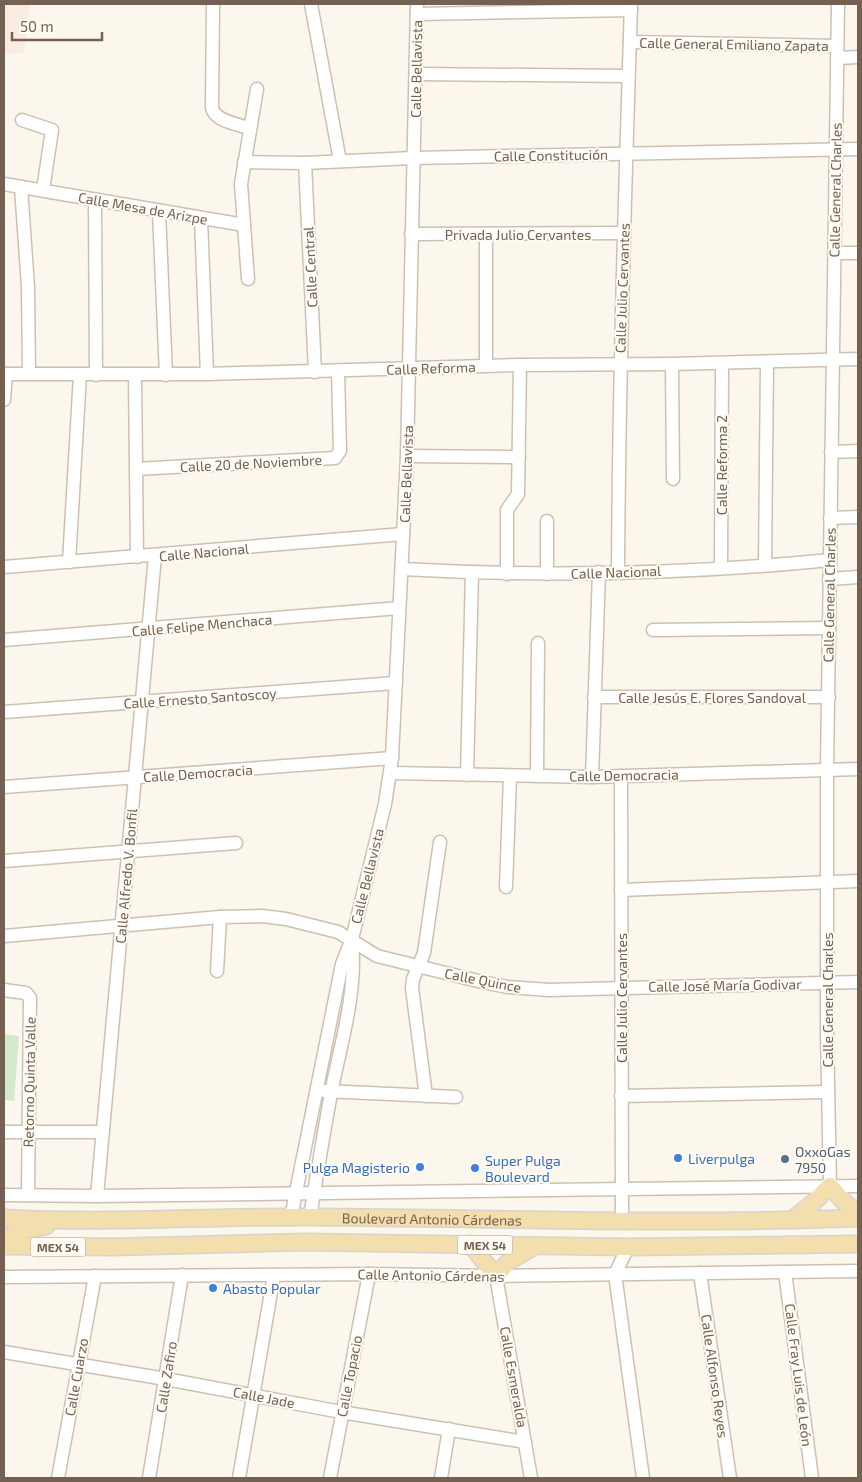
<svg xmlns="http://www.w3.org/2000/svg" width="862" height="1482" viewBox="0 0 862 1482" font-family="'Exo 2',sans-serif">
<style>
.commercial{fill:#faebe3}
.green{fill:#d5e9cc}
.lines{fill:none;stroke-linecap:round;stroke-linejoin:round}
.minor-casing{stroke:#cdc0b3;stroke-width:15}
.major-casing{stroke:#d8d3ce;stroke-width:19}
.minor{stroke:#fff;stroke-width:12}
.major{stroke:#f3dead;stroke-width:16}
.shop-dot{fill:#3f7fe0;stroke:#fefbf4;stroke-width:2}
.service-dot{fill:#5c6f8a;stroke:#fefbf4;stroke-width:2}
.labels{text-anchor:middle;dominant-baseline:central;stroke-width:4;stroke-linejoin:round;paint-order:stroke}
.shield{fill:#fefbf4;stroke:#9e8f82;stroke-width:1}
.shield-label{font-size:12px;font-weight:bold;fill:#756151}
.street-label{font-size:14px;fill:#756151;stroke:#fefbf4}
.service-label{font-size:14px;fill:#4e5e75;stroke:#fefbf4;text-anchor:start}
.shop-label{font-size:14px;fill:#366cbe;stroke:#fefbf4;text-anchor:start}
</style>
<rect width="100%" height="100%" fill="#fbf7ed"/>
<path class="commercial" d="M 4,4 L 30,4 L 24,53 L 4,54 Z"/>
<path class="green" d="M 4,1034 L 19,1036 L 14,1101 L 4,1100 Z"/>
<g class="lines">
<g class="minor-casing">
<g id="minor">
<path d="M 213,4 L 212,108 C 215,121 237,124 249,128"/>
<path d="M 311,4 L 340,161"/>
<path d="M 417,14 L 631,10"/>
<path d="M 630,42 L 837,46"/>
<path d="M 837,58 L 858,57"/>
<path d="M 417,74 L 628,76"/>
<path d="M 22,120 L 52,130 L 43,190"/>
<path d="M 244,162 L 305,163 L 413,158 L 858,149"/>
<path d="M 305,163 L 315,372"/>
<path d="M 4,184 L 244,225"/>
<path d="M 21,187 L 28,287 L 29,374"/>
<path d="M 95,200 L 96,375"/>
<path d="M 159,212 L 166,375"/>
<path d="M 201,219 L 207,374"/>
<path d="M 411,234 L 624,233"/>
<path d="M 834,253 L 858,253"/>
<path d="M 248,279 L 241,184 L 257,89"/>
<path d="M 672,364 L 673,479"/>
<path d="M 486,366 L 486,234"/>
<path d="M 4,374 L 207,374 L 520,365 L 672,364 L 858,359"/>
<path d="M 135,376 L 137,557"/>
<path d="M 4,400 L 6,374"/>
<path d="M 831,452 L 858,451"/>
<path d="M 407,456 L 519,457"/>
<path d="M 136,469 L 335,458 L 340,451 L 338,371"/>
<path d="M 830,518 L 858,517"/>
<path d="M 547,521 L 547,574"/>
<path d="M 69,562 L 80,375"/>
<path d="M 765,565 L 767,362"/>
<path d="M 4,567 L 403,534"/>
<path d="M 721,567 L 722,363"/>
<path d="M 402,569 C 544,577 688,574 830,560"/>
<path d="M 618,572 C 619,382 625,193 631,4"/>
<path d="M 507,574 L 507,510 L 518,494 L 520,365"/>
<path d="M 829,579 L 858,577"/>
<path d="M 653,630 L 829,628"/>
<path d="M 4,640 L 399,608"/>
<path d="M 594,697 L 829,697"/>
<path d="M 4,712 L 396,683"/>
<path d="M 391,773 L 592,777 L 858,769"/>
<path d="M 467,775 L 472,573"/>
<path d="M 537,776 L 538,643"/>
<path d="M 621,776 L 622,1221"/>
<path d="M 592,777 L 599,572"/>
<path d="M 4,787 L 392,758"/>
<path d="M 4,861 L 236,843"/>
<path d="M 506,887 L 510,776"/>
<path d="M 621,890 L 858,881"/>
<path d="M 4,936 L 220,917 L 262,916 L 286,919 L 338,932 L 377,956 L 482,982 L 508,987 L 549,990 L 858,982"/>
<path d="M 217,971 L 220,917"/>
<path d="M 4,990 L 26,993 L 30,998 L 28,1195"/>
<path d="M 324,1091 L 456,1097"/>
<path d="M 426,1096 L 412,988 L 413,979 L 424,953 L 440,842"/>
<path d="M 621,1096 L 828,1092"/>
<path d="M 4,1132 L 103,1132"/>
<path d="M 830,1186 L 827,1033 L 827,770 L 838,4"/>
<path d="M 4,1195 L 97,1196 L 858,1186"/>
<path d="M 97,1196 L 155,556"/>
<path d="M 291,1217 L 342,964 L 352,939 L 385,804 L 392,758 L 407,456 L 417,4"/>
<path d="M 310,1217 C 317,1174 324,1131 332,1088 C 342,1040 357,990 352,941"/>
<path d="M 628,1247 L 615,1274 L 643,1478"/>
<path d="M 785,1272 L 812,1478"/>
<path d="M 700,1273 L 730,1478"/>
<path d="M 496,1276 L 531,1478"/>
<path d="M 4,1277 L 369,1274 L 496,1276 L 858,1271"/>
<path d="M 4,1352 L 166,1379 L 341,1412 L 525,1442"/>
<path d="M 58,1478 L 95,1276"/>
<path d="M 149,1478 L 182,1275"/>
<path d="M 239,1478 L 274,1275"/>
<path d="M 330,1478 L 369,1274"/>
<path d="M 441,1478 L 449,1429"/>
</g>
</g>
<g class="major-casing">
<g id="major">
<path id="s1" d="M 4,1218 C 107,1224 210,1216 313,1217 C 495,1218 676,1225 858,1218"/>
<path d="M 792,1220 L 813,1203 L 830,1186 L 845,1203 L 858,1213"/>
<path d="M 4,1241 L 17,1232 L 46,1226"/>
<path d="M 470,1244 L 496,1276 L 509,1261 L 535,1246"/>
<path d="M 4,1246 L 112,1247 L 305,1242 L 628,1247 L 858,1244"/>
</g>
</g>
<use href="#minor" class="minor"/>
<use href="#major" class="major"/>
</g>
<g class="shop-dot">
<circle cx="678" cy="1158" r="5"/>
<circle cx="420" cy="1167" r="5"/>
<circle cx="475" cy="1168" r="5"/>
<circle cx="213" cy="1288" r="5"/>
</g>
<circle class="service-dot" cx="785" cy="1159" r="5"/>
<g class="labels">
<g class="shield">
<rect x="457.5" y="1235.5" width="55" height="19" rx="4"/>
<rect x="30.5" y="1237.5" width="55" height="19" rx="4"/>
</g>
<g class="shield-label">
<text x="485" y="1245">MEX 54</text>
<text x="58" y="1247">MEX 54</text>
</g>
<g class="street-label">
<text transform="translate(734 44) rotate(1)">Calle General Emiliano Zapata</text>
<text transform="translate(416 69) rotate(-89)">Calle Bellavista</text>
<text transform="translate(551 155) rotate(-1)">Calle Constitución</text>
<text transform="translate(835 190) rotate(-89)">Calle General Charles</text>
<text transform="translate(143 208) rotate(10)">Calle Mesa de Arizpe</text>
<text x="518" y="234">Privada Julio Cervantes</text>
<text transform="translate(310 267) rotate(-93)">Calle Central</text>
<text transform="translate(622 288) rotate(-88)">Calle Julio Cervantes</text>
<text transform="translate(431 368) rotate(-2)">Calle Reforma</text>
<text transform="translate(251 463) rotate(-3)">Calle 20 de Noviembre</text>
<text transform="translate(721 465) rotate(-90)">Calle Reforma 2</text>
<text transform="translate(406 474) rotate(-88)">Calle Bellavista</text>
<text transform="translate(204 552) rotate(-5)">Calle Nacional</text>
<text transform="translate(616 572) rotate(-2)">Calle Nacional</text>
<text transform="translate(829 595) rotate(-89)">Calle General Charles</text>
<text transform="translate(202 625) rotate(-5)">Calle Felipe Menchaca</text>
<text x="712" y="697">Calle Jesús E. Flores Sandoval</text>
<text transform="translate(200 698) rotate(-4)">Calle Ernesto Santoscoy</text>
<text transform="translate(198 773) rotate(-4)">Calle Democracia</text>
<text transform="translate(624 775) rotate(-1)">Calle Democracia</text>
<text transform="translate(126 876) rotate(-85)">Calle Alfredo V. Bonfil</text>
<text transform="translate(367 876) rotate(-76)">Calle Bellavista</text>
<text transform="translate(483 980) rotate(11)">Calle Quince</text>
<text transform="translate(725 985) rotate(-1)">Calle José María Godivar</text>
<text transform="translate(621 998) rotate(-90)">Calle Julio Cervantes</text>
<text transform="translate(827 1000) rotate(-90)">Calle General Charles</text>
<text transform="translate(29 1082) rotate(-89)">Retorno Quinta Valle</text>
<text stroke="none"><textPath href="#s1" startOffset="428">Boulevard Antonio Cárdenas</textPath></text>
<text transform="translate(431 1275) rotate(1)">Calle Antonio Cárdenas</text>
<text transform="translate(799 1375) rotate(83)">Calle Fray Luis de León</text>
<text transform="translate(349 1376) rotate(-79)">Calle Topacio</text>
<text transform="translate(715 1376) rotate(82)">Calle Alfonso Reyes</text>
<text transform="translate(76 1377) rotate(-80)">Calle Cuarzo</text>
<text transform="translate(166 1377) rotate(-81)">Calle Zafiro</text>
<text transform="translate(514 1377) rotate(80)">Calle Esmeralda</text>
<text transform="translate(264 1397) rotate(11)">Calle Jade</text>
</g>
<g class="service-label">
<text x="795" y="1151">OxxoGas<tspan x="795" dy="16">7950</tspan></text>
</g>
<g class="shop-label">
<text x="688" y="1158">Liverpulga</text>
<text x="485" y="1160">Super Pulga<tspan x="485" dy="16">Boulevard</tspan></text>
<text x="410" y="1167" text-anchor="end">Pulga Magisterio</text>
<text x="223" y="1288">Abasto Popular</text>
</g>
</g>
<rect width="862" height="1482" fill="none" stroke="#756151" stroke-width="10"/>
<path d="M12 32v8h90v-8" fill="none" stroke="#756151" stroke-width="2.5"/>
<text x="20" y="32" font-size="15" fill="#756151" stroke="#fefbf4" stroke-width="4" paint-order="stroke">50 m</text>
</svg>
